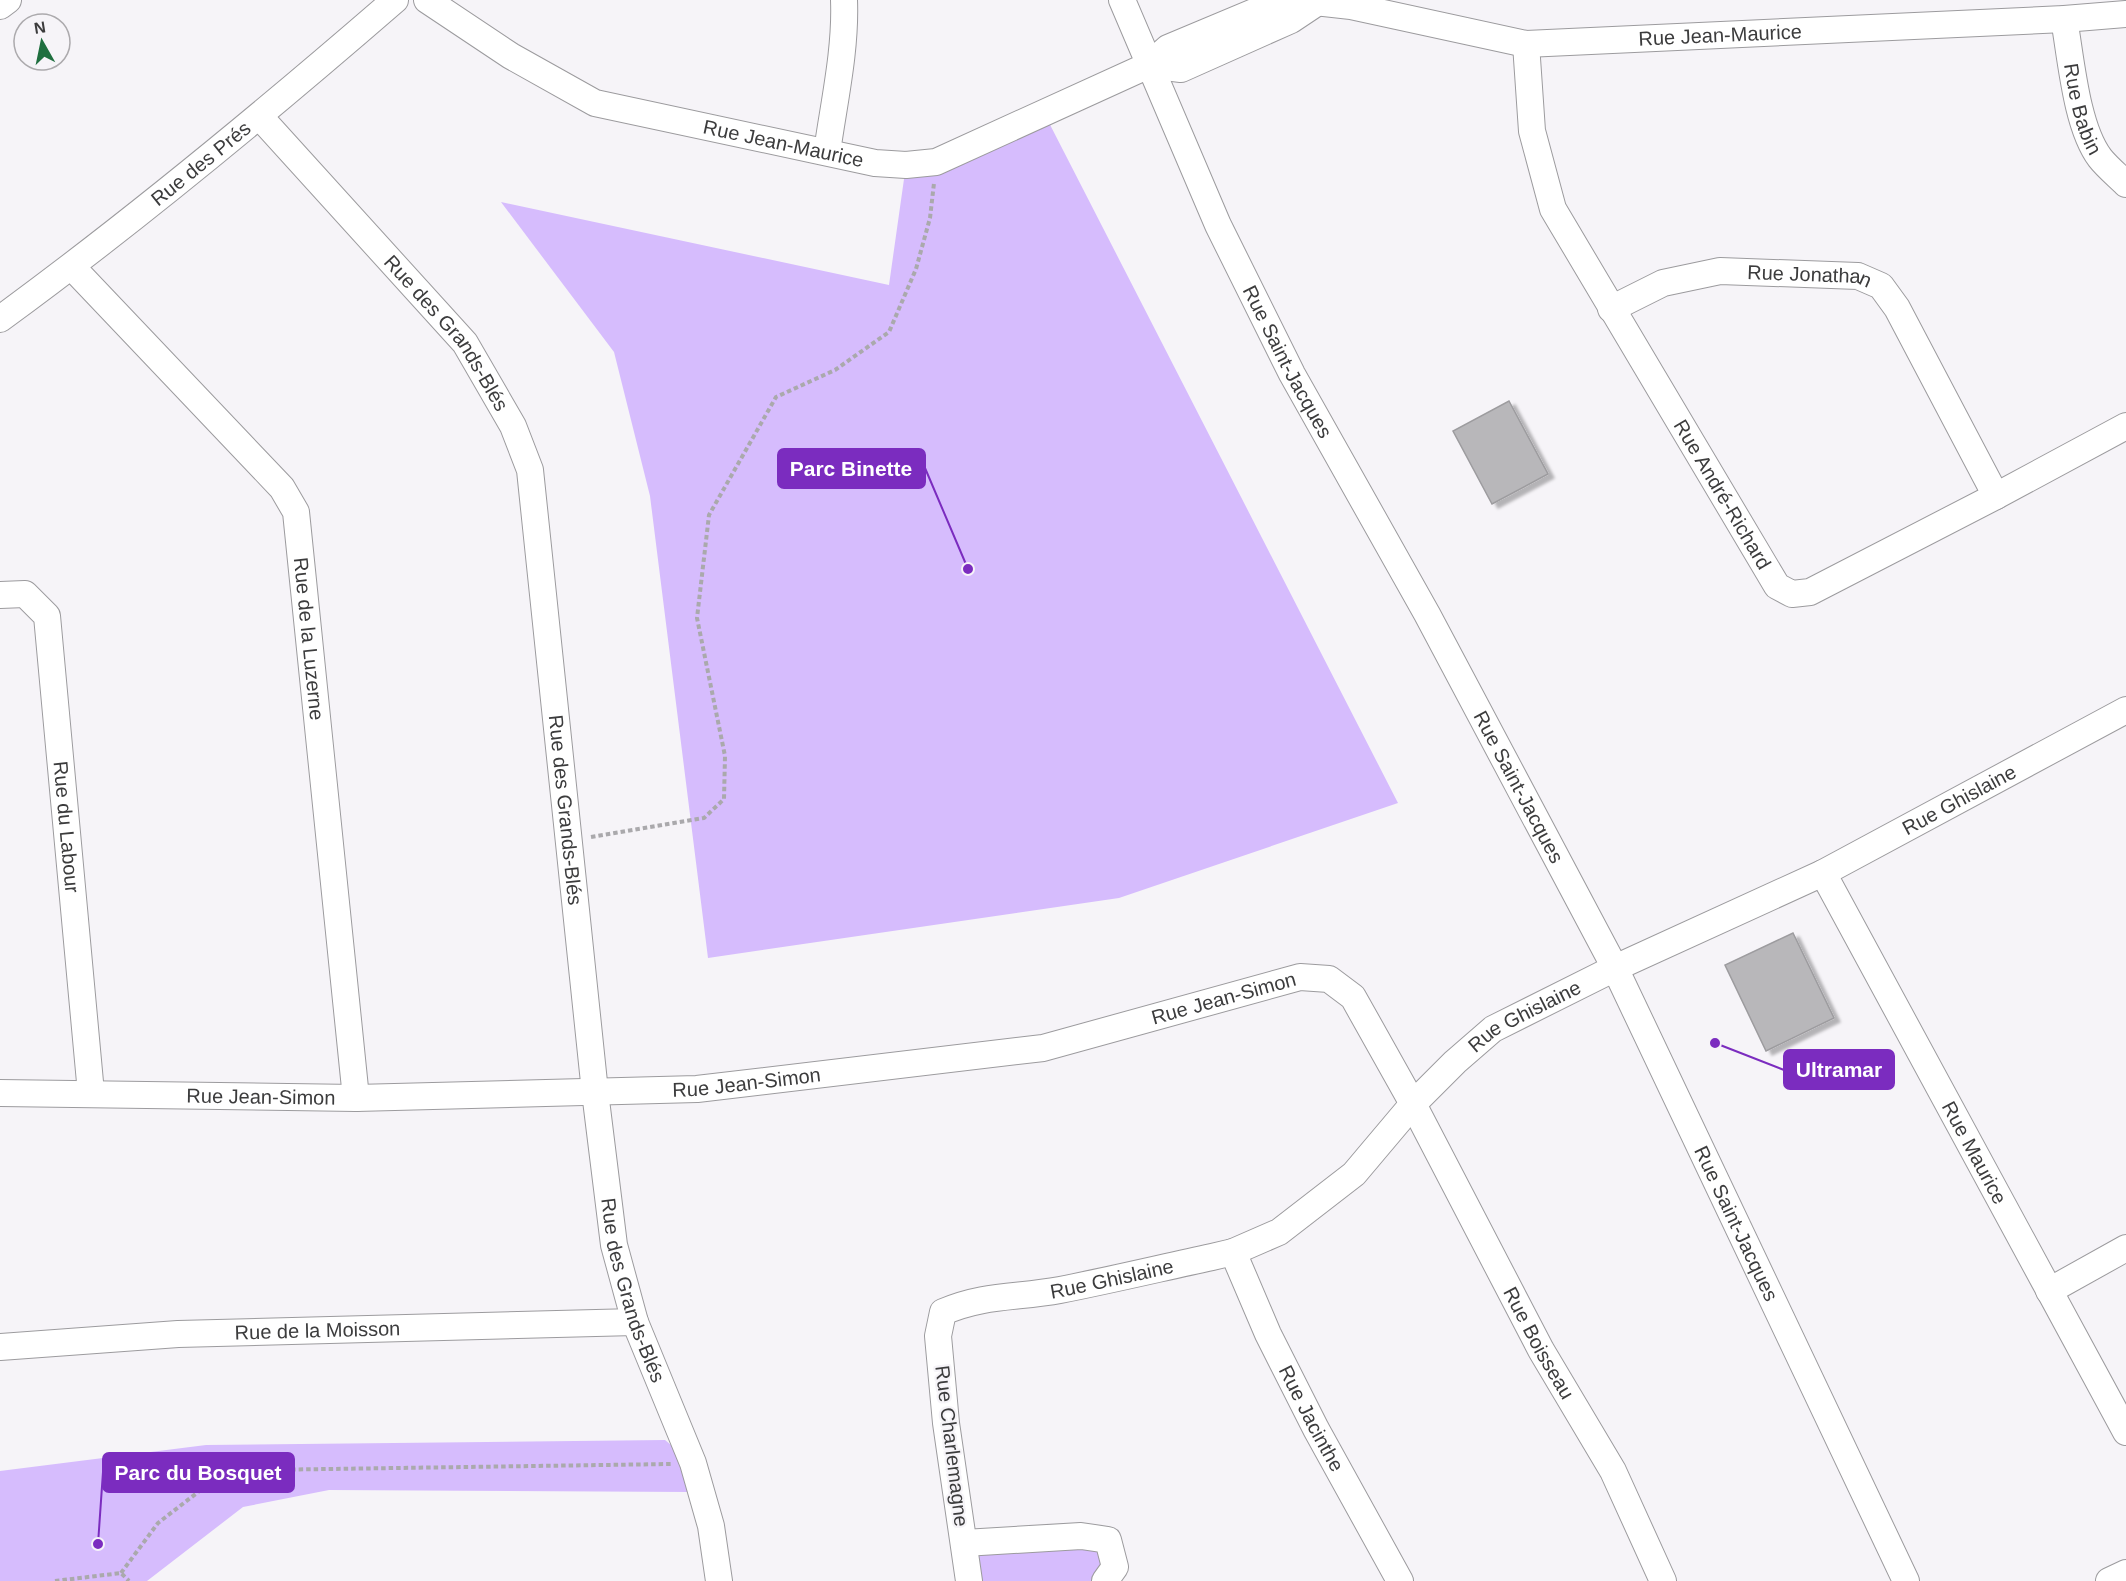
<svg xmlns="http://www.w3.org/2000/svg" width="2126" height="1581" viewBox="0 0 2126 1581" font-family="Arial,sans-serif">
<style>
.green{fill:#d6bcfd}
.building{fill:#b8b7ba;stroke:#9d9c9f;stroke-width:1.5;filter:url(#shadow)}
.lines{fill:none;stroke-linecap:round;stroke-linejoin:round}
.minor-casing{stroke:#9c9b9e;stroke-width:28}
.path{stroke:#aaa9ac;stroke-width:4;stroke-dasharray:4.5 3;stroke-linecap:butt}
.minor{stroke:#fff;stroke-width:26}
.labels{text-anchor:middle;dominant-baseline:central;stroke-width:4.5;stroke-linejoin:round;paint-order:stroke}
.street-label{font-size:20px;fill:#3c3c3d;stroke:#f6f4f8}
.leader{fill:none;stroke:#7b2cbf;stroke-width:2}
.callout-dot{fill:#7b2cbf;stroke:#f6f4f8;stroke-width:2}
.callout{fill:#7b2cbf;stroke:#7b2cbf;stroke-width:2}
.callout-label{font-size:21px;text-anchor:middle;font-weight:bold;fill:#fff}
</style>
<defs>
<filter id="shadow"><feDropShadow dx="6" dy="4" stdDeviation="1.5" flood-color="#0004"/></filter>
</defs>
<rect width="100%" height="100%" fill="#f6f4f8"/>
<g class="green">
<path d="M 1044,113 L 1398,803 L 1119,898 L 708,958 L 650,496 L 614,352 L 501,202 L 889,285 L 906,165 Z"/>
<path d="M 665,1440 L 693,1463 L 688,1492 L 329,1490 L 243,1507 L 147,1581 L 0,1581 L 0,1471 L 206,1445 Z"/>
<path d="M 1108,1540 L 1105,1581 L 969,1581 L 964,1543 Z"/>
</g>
<g class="building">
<path d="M 1509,401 L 1548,474 L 1492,504 L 1453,431 Z"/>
<path d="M 1793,933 L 1834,1018 L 1766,1051 L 1725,965 Z"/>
</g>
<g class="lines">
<g class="minor-casing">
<g id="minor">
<path id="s1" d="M 427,0 L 511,56 L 595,103 L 875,163 L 906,165 L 936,162 L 1149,65 L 1168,48 L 1261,9 L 1297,0 L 1351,6 L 1526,44 L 2064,19 L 2126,14"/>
<path id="s2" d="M 1122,0 L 1218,225 L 1292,374 L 1427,614 L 1615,968 L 1906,1581"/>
<path d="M 0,6 L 8,0"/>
<path id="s3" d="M 2064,19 C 2071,58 2076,126 2100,158 C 2107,167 2118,176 2126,184"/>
<path id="s4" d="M 1526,44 L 1532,131 L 1553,209 L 1777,586 L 1792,594 L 1810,592 L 1996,496 L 2126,426"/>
<path d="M 1149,65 L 1181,69 L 1291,20 L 1318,2"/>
<path id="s5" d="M 260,117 L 465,343 L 513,426 L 530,470 L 595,1092 L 614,1245 L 635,1322 L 693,1463 L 711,1526 L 719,1581"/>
<path d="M 827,152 C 834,102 846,50 844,0"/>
<path id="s6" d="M 72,267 L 282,488 L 296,512 L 356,1098"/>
<path id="s7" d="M 1611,309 L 1663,283 L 1720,271 L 1858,276 L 1881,286 L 1897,308 L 1996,496"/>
<path id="s8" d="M 0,319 C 137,219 267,111 395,0"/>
<path id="s9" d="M 0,595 L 25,594 L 47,616 L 91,1093"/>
<path id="s10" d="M 1823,873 L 2126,1432"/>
<path id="s11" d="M 0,1093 L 356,1098 L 697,1089 L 1043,1048 L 1300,977 L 1329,979 L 1353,997 L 1413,1104 L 1541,1350 L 1613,1471 L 1663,1581"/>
<path id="s12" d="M 1233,1252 L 1268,1334 L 1316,1429 L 1400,1581"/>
<path d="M 2049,1291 L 2126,1248"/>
<path id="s13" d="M 0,1347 L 178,1334 L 635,1322"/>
<path d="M 964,1543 L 1081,1536 L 1108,1540 L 1115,1567 L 1105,1581"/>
<path id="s14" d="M 969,1581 L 946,1423 L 938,1336 L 943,1312 C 985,1294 1017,1298 1060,1290 C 1111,1280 1161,1268 1212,1257 L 1233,1252 L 1279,1232 L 1354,1174 L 1413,1104 L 1455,1062 L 1493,1029 L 1615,968 L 1823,873 L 2126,710"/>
<path d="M 2109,1581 L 2126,1573"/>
</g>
</g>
<g class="path">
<path d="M 591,837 L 704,818 L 724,799 L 725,756 L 697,618 L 709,515 L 776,397 L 835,370 L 889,332 L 916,269 L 930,218 L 934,183"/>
<path d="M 121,1573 L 158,1523 L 202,1489 L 260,1470 L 671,1464"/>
<path d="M 55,1581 L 121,1573 L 129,1581"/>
</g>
<use href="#minor" class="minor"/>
</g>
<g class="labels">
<g class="street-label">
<text stroke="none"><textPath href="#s1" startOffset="1370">Rue Jean-Maurice</textPath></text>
<text stroke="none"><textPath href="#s3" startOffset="92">Rue Babin</textPath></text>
<text stroke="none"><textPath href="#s1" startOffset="390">Rue Jean-Maurice</textPath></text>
<text stroke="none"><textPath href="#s8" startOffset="254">Rue des Prés</textPath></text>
<text stroke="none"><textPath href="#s7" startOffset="206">Rue Jonathan</textPath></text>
<text stroke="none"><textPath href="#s5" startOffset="286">Rue des Grands-Blés</textPath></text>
<text stroke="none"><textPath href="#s2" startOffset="398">Rue Saint-Jacques</textPath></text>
<text stroke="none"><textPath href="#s4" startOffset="500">Rue André-Richard</textPath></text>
<text stroke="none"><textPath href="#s6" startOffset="460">Rue de la Luzerne</textPath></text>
<text stroke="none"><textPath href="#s2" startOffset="882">Rue Saint-Jacques</textPath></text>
<text stroke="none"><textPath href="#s14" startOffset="1434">Rue Ghislaine</textPath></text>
<text stroke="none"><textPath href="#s5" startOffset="790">Rue des Grands-Blés</textPath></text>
<text stroke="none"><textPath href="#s9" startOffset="268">Rue du Labour</textPath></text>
<text stroke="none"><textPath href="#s11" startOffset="1233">Rue Jean-Simon</textPath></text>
<text stroke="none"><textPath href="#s14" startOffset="948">Rue Ghislaine</textPath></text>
<text stroke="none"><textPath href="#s11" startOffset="747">Rue Jean-Simon</textPath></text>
<text stroke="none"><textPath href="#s11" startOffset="261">Rue Jean-Simon</textPath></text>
<text stroke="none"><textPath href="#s10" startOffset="318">Rue Maurice</textPath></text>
<text stroke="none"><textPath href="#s2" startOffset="1370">Rue Saint-Jacques</textPath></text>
<text stroke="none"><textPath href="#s14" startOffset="444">Rue Ghislaine</textPath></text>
<text stroke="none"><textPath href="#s5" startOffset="1276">Rue des Grands-Blés</textPath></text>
<text stroke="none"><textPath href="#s13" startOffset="318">Rue de la Moisson</textPath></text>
<text stroke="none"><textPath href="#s11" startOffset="1764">Rue Boisseau</textPath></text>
<text stroke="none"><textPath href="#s12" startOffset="184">Rue Jacinthe</textPath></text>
<text transform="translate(952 1446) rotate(83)">Rue Charlemagne</text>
</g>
</g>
<path class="leader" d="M968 569L925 468M1715 1043L1784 1070M98 1544L103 1472"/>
<g class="callout-dot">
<circle cx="968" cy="569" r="6"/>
<circle cx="1715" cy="1043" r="6"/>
<circle cx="98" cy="1544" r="6"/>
</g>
<g class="callout">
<rect x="778" y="449" width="147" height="39" rx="6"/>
<rect x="1784" y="1050" width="110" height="39" rx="6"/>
<rect x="103" y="1453" width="191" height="39" rx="6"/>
</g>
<g class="callout-label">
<text x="851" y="476">Parc Binette</text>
<text x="1839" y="1077">Ultramar</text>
<text x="198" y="1480">Parc du Bosquet</text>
</g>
<g transform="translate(42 42) rotate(351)"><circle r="28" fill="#f6f4f8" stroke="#acaaad" stroke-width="1.5"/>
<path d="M0-4.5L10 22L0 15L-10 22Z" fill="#1f6f3f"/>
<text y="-9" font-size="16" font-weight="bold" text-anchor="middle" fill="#3c3c3d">N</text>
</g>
</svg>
